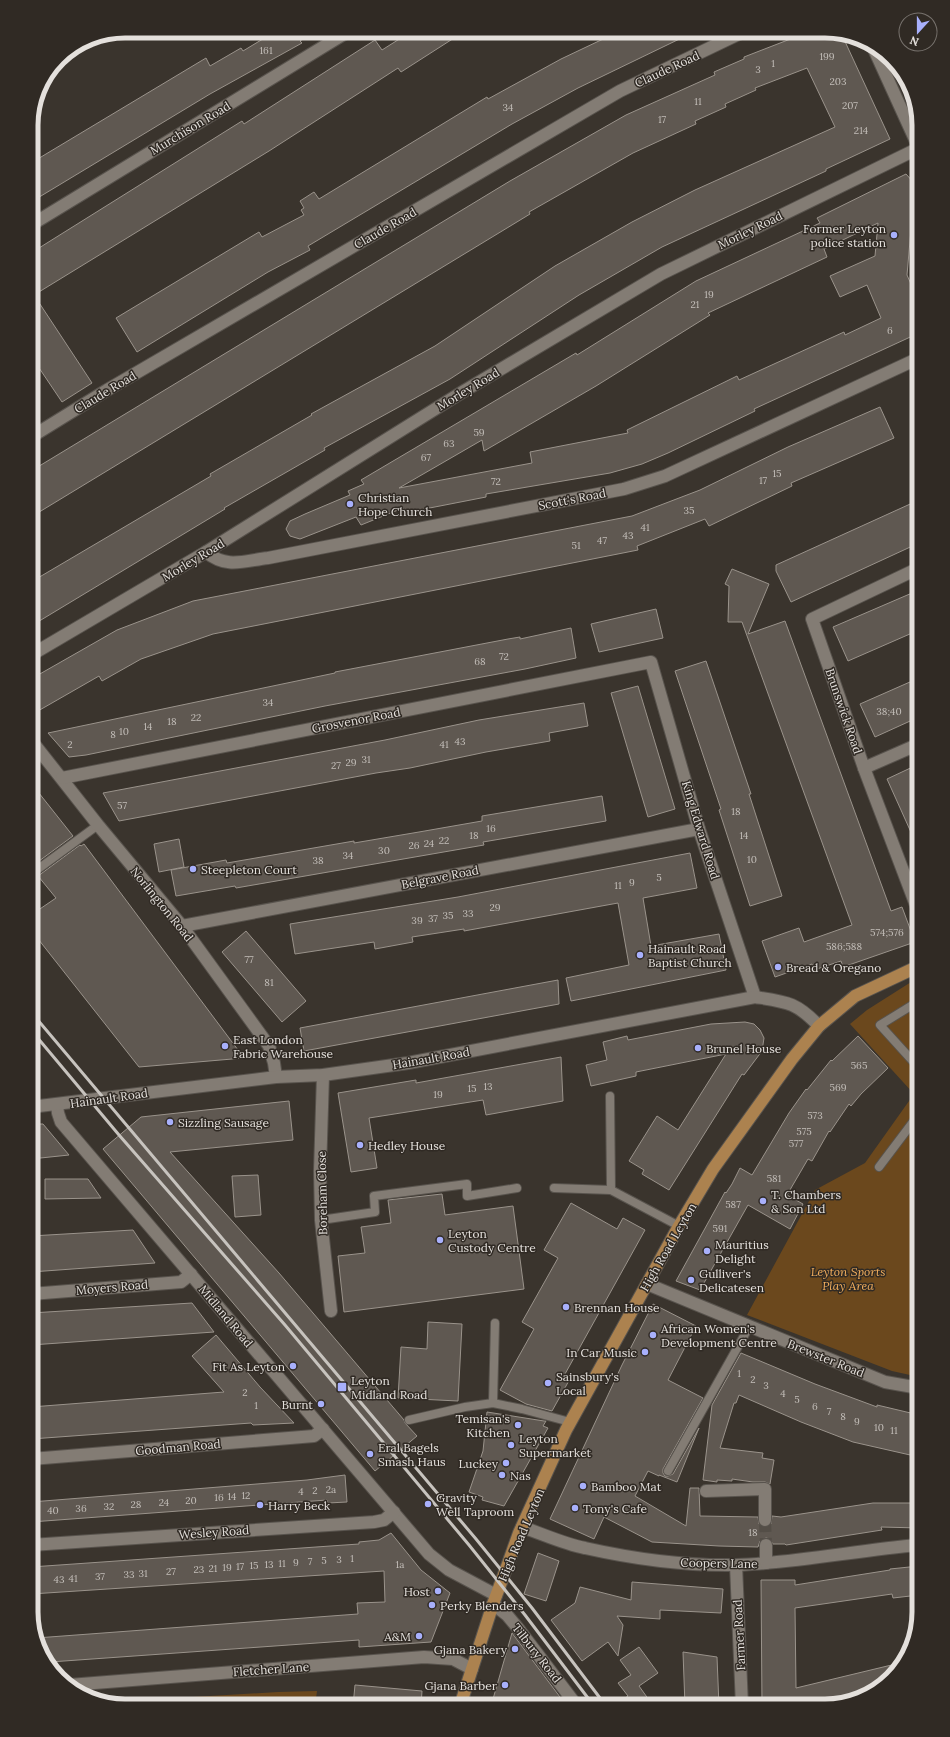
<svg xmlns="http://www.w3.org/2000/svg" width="950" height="1737" viewBox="0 0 950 1737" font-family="Lora,serif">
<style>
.green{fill:#6b481d}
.building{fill:#5f5851;stroke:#9a938b;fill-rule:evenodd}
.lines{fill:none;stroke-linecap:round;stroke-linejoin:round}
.street-tunnel{stroke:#544e47;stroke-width:12;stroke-dasharray:12 6;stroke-linecap:butt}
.lane-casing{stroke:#58534d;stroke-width:10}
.street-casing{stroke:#58534d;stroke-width:14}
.secondary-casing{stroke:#58534d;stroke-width:14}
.primary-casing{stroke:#58534d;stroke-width:14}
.lane{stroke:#837c74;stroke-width:8}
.street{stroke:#837c74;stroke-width:12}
.secondary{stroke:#837c74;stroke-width:12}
.primary{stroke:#ac824f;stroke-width:12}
.rail{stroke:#c7c3be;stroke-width:3}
.poi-dot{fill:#a8b0fc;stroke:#302a24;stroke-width:1.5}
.labels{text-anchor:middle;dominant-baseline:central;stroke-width:3;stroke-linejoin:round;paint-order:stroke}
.number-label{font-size:10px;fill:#c3beb9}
.street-label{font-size:12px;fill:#e4e0dc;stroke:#302a24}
.poi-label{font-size:12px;fill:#e4e0dc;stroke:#302a24;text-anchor:start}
.park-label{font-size:12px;font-style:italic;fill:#f4af5d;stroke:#302a24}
.rim{fill:none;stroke:#e4e0dc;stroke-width:5}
</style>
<rect width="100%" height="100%" fill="#3a342d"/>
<g class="green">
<polygon points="919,977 919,1377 892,1371 747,1315 815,1190 865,1163 914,1094 850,1024 867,1010"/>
<polygon points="317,1691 315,1706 119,1706 108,1702 278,1692"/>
</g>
<g class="building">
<polygon points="276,31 315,31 300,41 302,43 210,94 31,202 31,163 206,58 210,66 241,48 243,51"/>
<polygon points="412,31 465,31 401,72 398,68 269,151 34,295 92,383 62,402 31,356 31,253 242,121 244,124 375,40 382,50"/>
<polygon points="620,31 696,31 578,88 512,124 308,246 310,250 268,272 137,352 116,318 259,232 262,237 304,215 301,210 304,208 300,201 314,192 319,199 487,97 488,99 561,59"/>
<polygon points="790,31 831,31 842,35 890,139 826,169 826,171 662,247 579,295 450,379 324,448 325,450 224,508 225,509 31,626 31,582 211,476 210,474 312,415 311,414 435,346 555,266 632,222 695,190 835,127 807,68 755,88 756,90 725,104 726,107 695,121 696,124 633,153 529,212 530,214 507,228 31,517 31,471 510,181 626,115 715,75 714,72 744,59 744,57 793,38"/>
<path d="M906 174 915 184 907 275 919 302V333L754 409 755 411 668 453 642 464 610 473 486 494V497L404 513 403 508 361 525 356 517 300 539 290 536 286 529 290 521 305 514 350 495 348 491 364 484 361 480 576 353 577 355 696 281 820 223 817 218ZM878 223 875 256 830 276 840 297 867 285 881 318 845 335 844 332 739 380 737 376 627 430 628 433 530 452 532 463 399 488 482 440 484 451 596 386 710 315 708 313 827 257 824 249Z"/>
<polygon points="880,407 894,438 791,483 792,486 709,526 705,519 637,546 638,550 213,634 141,659 102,681 99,676 31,715 31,679 117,630 193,601 632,516 700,490 788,447"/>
<polygon points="919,500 919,543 791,602 776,571 776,565"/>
<polygon points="732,569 769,584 748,634 785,621 891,911 902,907 915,942 843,967 841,961 814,970 812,964 775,977 762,941 799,928 804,942 852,925 742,622 728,622 729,586 725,584"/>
<polygon points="919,590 919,630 848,661 833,627"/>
<polygon points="656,609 663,638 599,652 591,624"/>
<polygon points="571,628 576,658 525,669 325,706 86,755 69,757 48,733 335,673 335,672 508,639 520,637 520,639"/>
<polygon points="706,661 751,794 749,794 782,896 750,906 719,810 721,809 675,671"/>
<polygon points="919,678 919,717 875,737 860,704"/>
<polygon points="638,686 675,809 648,817 611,693"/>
<polygon points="584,703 588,726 549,733 550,741 486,752 410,768 376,773 119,821 103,793 385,740 479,720"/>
<polygon points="919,764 919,850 887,779"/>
<polygon points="31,783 73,836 31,867"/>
<polygon points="602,796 606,821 483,842 484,845 236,888 235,886 176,896 171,870 226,860 227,863 354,841 354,843 419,832 482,821 482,816"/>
<polygon points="179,839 184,867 159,872 154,844"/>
<polygon points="84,844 244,1058 139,1067 31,930 31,915 56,898 38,876 80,845 81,846"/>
<polygon points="690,853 697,888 643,898 651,946 719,934 726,970 571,1001 566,978 629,965 618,903 464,931 464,929 412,937 413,942 375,949 374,942 295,954 290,924 458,897"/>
<polygon points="246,931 306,1001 282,1022 222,952"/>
<polygon points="558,980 559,1004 304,1051 300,1028"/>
<polygon points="745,1022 754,1024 760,1030 764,1038 762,1051 744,1075 742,1074 669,1190 642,1174 644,1170 629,1161 657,1116 678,1130 726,1054 636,1072 636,1076 591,1086 586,1065 607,1060 603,1042 627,1036 628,1040 711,1024"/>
<polygon points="858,1036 888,1068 861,1094 851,1106 849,1104 830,1132 829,1131 812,1161 808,1159 787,1195 803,1204 790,1229 748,1205 700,1290 676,1281 725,1192 726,1193 732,1184 740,1168 752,1175 789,1113 806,1089 807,1090 831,1060 832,1061"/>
<polygon points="561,1057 563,1101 486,1115 483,1100 369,1118 377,1168 351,1172 338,1093 416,1080 416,1083"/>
<polygon points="289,1101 293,1140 170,1152 279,1273 404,1420 405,1423 417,1436 375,1471 103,1149 141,1117"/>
<polygon points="31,1124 43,1124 69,1155 31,1159"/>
<polygon points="258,1175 261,1215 235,1217 232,1176"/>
<polygon points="45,1179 88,1179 101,1198 45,1199"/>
<polygon points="442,1194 445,1215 513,1206 524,1289 344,1312 338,1256 365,1253 361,1227 391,1223 388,1200"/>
<polygon points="571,1203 617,1229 623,1218 645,1230 565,1374 571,1377 552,1411 526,1404 500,1390 534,1329 522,1322 558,1258 544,1250"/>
<polygon points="133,1230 155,1263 31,1272 31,1236"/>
<polygon points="192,1303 214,1332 31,1345 31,1313"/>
<polygon points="653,1304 696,1326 668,1380 703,1398 663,1469 663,1473 665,1476 668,1476 673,1474 699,1428 677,1482 659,1475 659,1476 648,1471 635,1496 686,1526 690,1488 699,1488 700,1516 758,1517 759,1524 765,1527 771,1524 772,1516 781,1517 873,1503 919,1503 919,1528 881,1527 882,1530 786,1545 785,1544 773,1544 770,1539 766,1538 760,1541 758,1547 719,1546 652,1542 604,1517 594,1539 550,1519 622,1365"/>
<polygon points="428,1322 462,1324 458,1401 398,1398 401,1347 427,1349"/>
<polygon points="216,1335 260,1387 294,1423 253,1425 251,1423 31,1439 31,1407 224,1392 192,1356"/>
<polygon points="741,1353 815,1384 877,1407 877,1405 919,1415 919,1457 853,1442 801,1422 739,1395 736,1403 734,1403 720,1448 763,1453 762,1458 774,1460 770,1484 765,1482 753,1482 732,1479 732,1481 717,1480 717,1482 703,1480 712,1405"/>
<polygon points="487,1412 544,1421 546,1421 543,1426 548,1428 504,1506 482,1500 483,1497 469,1492 483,1451"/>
<polygon points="345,1475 347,1502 328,1503 327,1500 31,1522 31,1502 307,1480"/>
<polygon points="391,1533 421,1570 450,1593 431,1642 359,1647 359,1640 50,1662 38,1648 36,1638 358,1614 357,1603 385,1602 384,1571 31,1594 31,1567 359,1544 359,1542 379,1540"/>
<polygon points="538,1553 559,1561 546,1601 524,1594"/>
<polygon points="919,1566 919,1595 893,1598 892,1594 795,1608 796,1688 904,1662 903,1664 861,1699 825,1706 762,1706 761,1580 795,1580 795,1585 890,1570 890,1569"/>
<polygon points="632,1582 723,1589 721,1613 660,1610 660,1619 617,1616 623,1625 618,1656 608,1642 582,1661 551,1620 575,1603 580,1587 631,1600"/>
<polygon points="512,1633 560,1697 558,1706 491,1706"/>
<polygon points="639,1647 658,1673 639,1686 649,1700 640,1706 614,1706 628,1696 618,1683 631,1675 620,1660"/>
<polygon points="683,1652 717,1657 719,1706 685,1706"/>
<polygon points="355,1685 422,1691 421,1706 353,1706"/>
</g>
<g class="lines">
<polyline class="street-tunnel" points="765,1520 766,1545"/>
<g class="lane-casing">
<g id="lane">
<polyline points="34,872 98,825"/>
<polyline points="919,1068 880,1025 919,1001"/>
<polyline points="610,1096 611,1190"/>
<polyline points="879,1167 919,1114"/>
<polyline points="554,1188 611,1190 679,1226"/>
<polyline points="321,1220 375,1212 374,1196 467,1184 467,1196 517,1188"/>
<polyline points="493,1403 495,1323"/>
<polyline points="409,1420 465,1407 493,1403 522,1409 570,1422"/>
<polyline points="668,1471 749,1327"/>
</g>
</g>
<g class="street-casing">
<g id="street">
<polyline points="873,47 919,148"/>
<polyline points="31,225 349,31"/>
<polyline points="31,437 107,390 620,91 745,31"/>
<path d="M206 552C227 569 243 561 268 558L624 489 665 476 919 358"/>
<polyline points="31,655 206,552 464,391 661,274 919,148"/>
<polyline points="31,740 98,825 182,926 269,1046 274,1063 276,1077"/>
<polyline points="864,768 919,744"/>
<polyline points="62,778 651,662 699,829 755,997"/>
<polyline points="919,913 864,768 812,619 919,568"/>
<polyline points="182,926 699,829"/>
<polyline points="323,1075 320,1171 321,1220 331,1311"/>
<polyline points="57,1105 58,1113 61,1122 429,1554 449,1570 496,1595"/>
<polyline points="647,1284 885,1382 919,1388"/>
<polyline points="31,1294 181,1282 191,1274"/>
<polyline points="31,1459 314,1436 323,1429"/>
<polyline points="706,1491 765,1489 765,1520"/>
<path d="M522 1527C543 1534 564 1544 585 1548 634 1559 686 1566 736 1565 797 1563 858 1550 919 1545"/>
<polyline points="31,1545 374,1522 384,1520 394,1512"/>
<polyline points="766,1545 766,1563"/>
<polyline points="736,1565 742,1706"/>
<polyline points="493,1604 507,1615 517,1627 577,1706"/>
<polyline points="69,1685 424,1657 453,1659 472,1669"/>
</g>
</g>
<g class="secondary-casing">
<path id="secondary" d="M31 1107 276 1077 323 1075 408 1063 755 997C787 1002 796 1002 819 1026"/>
</g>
<g class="primary-casing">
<polyline id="primary" points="460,1706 493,1604 509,1561 519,1533 566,1430 679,1226 713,1169 792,1059 819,1026 855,996 919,966"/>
</g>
<use href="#lane" class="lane"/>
<use href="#street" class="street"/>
<use href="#secondary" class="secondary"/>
<use href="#primary" class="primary"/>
<g class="rail">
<polyline points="31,1012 476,1539 532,1608 606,1706"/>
<polyline points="31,1030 119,1135 285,1325 469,1545 525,1615 594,1706"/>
</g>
</g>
<g class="poi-dot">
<circle cx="894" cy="235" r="4"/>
<circle cx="350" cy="504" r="4"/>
<circle cx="193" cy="869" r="4"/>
<circle cx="640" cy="955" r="4"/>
<circle cx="778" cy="967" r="4"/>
<circle cx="225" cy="1046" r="4"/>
<circle cx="698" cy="1048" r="4"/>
<circle cx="170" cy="1122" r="4"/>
<circle cx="360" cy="1145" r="4"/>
<circle cx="763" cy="1201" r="4"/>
<circle cx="440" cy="1240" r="4"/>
<circle cx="707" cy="1251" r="4"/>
<circle cx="691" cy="1280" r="4"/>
<circle cx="566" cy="1307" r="4"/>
<circle cx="653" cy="1335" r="4"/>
<circle cx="645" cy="1352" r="4"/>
<circle cx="293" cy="1366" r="4"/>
<circle cx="548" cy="1383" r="4"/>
<rect x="337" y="1382" width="10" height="10" rx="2"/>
<circle cx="321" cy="1404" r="4"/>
<circle cx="518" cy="1425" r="4"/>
<circle cx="511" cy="1445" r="4"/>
<circle cx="370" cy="1454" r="4"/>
<circle cx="506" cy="1463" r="4"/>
<circle cx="502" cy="1475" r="4"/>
<circle cx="583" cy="1486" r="4"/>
<circle cx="428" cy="1504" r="4"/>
<circle cx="260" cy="1505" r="4"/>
<circle cx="575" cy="1508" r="4"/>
<circle cx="438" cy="1591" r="4"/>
<circle cx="432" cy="1605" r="4"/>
<circle cx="419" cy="1636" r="4"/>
<circle cx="515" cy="1649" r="4"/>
<circle cx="505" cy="1685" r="4"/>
</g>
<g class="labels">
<g class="number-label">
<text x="266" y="50">161</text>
<text x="827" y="56">199</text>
<text x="773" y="63">1</text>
<text x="758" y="69">3</text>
<text x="838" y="81">203</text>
<text x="698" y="101">11</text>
<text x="850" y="105">207</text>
<text x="508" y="107">34</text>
<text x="662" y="119">17</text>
<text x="861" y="130">214</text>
<text x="709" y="294">19</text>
<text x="695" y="304">21</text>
<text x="890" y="330">6</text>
<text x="479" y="432">59</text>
<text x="449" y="443">63</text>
<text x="426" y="457">67</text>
<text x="777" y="473">15</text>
<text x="763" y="480">17</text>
<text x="496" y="481">72</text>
<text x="689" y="510">35</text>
<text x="645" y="527">41</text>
<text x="628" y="535">43</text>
<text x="602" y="540">47</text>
<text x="576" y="545">51</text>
<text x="504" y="656">72</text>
<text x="480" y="661">68</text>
<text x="268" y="702">34</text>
<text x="889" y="711">38;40</text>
<text x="196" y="717">22</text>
<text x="172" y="721">18</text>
<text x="148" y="726">14</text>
<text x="124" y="731">10</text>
<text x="113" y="734">8</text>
<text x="460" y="741">43</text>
<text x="70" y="744">2</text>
<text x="444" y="744">41</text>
<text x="366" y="759">31</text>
<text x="351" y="762">29</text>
<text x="336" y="765">27</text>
<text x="122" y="805">57</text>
<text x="736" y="811">18</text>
<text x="491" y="828">16</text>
<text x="474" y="835">18</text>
<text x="744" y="835">14</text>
<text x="444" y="840">22</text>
<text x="429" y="843">24</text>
<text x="414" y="845">26</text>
<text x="384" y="850">30</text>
<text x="348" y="855">34</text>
<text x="752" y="859">10</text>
<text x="318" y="860">38</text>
<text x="659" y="877">5</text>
<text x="632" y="882">9</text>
<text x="618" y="885">11</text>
<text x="495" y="907">29</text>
<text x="468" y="913">33</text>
<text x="448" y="915">35</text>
<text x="433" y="918">37</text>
<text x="417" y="920">39</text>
<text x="887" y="932">574;576</text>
<text x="844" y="946">586;588</text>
<text x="249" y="959">77</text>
<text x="269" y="982">81</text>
<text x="859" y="1065">565</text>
<text x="488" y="1086">13</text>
<text x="838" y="1087">569</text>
<text x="472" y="1088">15</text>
<text x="438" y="1094">19</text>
<text x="815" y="1115">573</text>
<text x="804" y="1131">575</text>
<text x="796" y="1143">577</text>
<text x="774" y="1178">581</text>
<text x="733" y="1204">587</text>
<text x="720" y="1228">591</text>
<text x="739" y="1373">1</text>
<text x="753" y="1379">2</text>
<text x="766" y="1385">3</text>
<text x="245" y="1392">2</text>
<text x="783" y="1393">4</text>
<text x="797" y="1399">5</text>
<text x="256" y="1405">1</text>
<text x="815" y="1406">6</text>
<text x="829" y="1411">7</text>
<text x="843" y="1416">8</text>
<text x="857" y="1421">9</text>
<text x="879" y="1427">10</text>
<text x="894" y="1430">11</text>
<text x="331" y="1489">2a</text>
<text x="315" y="1490">2</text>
<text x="301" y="1491">4</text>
<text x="246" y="1495">12</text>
<text x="232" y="1496">14</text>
<text x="219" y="1497">16</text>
<text x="191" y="1500">20</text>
<text x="164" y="1502">24</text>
<text x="136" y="1504">28</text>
<text x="109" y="1506">32</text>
<text x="81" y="1508">36</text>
<text x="53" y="1510">40</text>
<text x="753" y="1532">18</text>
<text x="352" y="1558">1</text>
<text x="339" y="1559">3</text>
<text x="324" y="1560">5</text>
<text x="310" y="1561">7</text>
<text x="296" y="1562">9</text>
<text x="282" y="1563">11</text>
<text x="269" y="1564">13</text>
<text x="400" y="1564">1a</text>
<text x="254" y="1565">15</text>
<text x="240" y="1566">17</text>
<text x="227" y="1567">19</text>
<text x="213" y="1568">21</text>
<text x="199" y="1569">23</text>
<text x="171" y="1571">27</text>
<text x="143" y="1573">31</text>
<text x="129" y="1574">33</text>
<text x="100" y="1576">37</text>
<text x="73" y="1578">41</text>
<text x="59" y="1579">43</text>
</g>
<g class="street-label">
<text transform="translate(667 69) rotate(-25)">Claude Road</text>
<text transform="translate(190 128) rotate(-31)">Murchison Road</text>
<text transform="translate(385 228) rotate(-30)">Claude Road</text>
<text transform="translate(750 230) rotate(-26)">Morley Road</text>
<text transform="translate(468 389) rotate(-31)">Morley Road</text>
<text transform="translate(105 392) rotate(-31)">Claude Road</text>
<text transform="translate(572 499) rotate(-11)">Scott's Road</text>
<text transform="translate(193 560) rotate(-31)">Morley Road</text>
<text transform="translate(844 711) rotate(71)">Brunswick Road</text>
<text transform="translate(356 720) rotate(-11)">Grosvenor Road</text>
<text transform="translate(701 830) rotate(73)">King Edward Road</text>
<text transform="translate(440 877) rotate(-11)">Belgrave Road</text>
<text transform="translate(162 904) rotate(51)">Norlington Road</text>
<text transform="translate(431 1058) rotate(-10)">Hainault Road</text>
<text transform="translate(109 1098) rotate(-8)">Hainault Road</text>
<text transform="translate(322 1193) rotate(-91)">Boreham Close</text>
<text transform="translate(668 1247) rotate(-60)">High Road Leyton</text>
<text transform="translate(112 1287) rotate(-5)">Moyers Road</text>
<text transform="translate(226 1316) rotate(50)">Midland Road</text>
<text transform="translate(826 1358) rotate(22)">Brewster Road</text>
<text transform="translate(178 1447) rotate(-5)">Goodman Road</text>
<text transform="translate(214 1532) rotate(-4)">Wesley Road</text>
<text transform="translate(521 1535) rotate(-67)">High Road Leyton</text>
<text transform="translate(719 1563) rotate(1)">Coopers Lane</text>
<text transform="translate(739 1635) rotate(-93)">Farmer Road</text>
<text transform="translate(537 1653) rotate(52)">Tilbury Road</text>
<text transform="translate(271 1669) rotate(-4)">Fletcher Lane</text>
</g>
<g class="poi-label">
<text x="886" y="228" text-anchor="end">Former Leyton<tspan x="886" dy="14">police station</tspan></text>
<text x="358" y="497">Christian<tspan x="358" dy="14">Hope Church</tspan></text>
<text x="201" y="869">Steepleton Court</text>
<text x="648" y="948">Hainault Road<tspan x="648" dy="14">Baptist Church</tspan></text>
<text x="786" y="967">Bread &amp; Oregano</text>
<text x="233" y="1039">East London<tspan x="233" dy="14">Fabric Warehouse</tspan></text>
<text x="706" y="1048">Brunel House</text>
<text x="178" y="1122">Sizzling Sausage</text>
<text x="368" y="1145">Hedley House</text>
<text x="771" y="1194">T. Chambers<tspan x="771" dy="14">&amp; Son Ltd</tspan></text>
<text x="448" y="1233">Leyton<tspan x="448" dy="14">Custody Centre</tspan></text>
<text x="715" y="1244">Mauritius<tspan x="715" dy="14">Delight</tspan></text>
<text x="699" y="1273">Gulliver's<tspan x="699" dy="14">Delicatesen</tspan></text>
<text x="574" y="1307">Brennan House</text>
<text x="661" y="1328">African Women's<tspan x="661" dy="14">Development Centre</tspan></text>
<text x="637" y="1352" text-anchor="end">In Car Music</text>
<text x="285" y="1366" text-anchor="end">Fit As Leyton</text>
<text x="556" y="1376">Sainsbury's<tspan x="556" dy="14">Local</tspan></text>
<text x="351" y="1380">Leyton<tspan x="351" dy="14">Midland Road</tspan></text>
<text x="313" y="1404" text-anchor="end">Burnt</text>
<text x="510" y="1418" text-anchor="end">Temisan's<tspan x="510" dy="14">Kitchen</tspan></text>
<text x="519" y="1438">Leyton<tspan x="519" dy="14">Supermarket</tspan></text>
<text x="378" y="1447">Eral Bagels<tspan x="378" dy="14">Smash Haus</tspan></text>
<text x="498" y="1463" text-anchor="end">Luckey</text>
<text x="510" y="1475">Nas</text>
<text x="591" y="1486">Bamboo Mat</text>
<text x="436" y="1497">Gravity<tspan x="436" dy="14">Well Taproom</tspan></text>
<text x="268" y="1505">Harry Beck</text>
<text x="583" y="1508">Tony's Cafe</text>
<text x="430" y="1591" text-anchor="end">Host</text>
<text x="440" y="1605">Perky Blenders</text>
<text x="411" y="1636" text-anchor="end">A&amp;M</text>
<text x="507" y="1649" text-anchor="end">Gjana Bakery</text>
<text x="497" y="1685" text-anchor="end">Gjana Barber</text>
</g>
<g class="park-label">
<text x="848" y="1271">Leyton Sports<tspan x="848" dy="14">Play Area</tspan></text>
</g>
</g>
<path d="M0 0H950V1737H0ZM125 38H825A87 87 0 0 1 912 125V1612A87 87 0 0 1 825 1699H125A87 87 0 0 1 38 1612V125A87 87 0 0 1 125 38Z" fill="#302a24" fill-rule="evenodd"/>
<path class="rim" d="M125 38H825A87 87 0 0 1 912 125V1612A87 87 0 0 1 825 1699H125A87 87 0 0 1 38 1612V125A87 87 0 0 1 125 38Z"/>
<g transform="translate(918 32) rotate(201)"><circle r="19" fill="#302a24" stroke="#78736e"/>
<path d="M0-3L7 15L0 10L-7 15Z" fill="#a8b0fc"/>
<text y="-6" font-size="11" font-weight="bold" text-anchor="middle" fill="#e4e0dc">N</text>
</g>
</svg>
